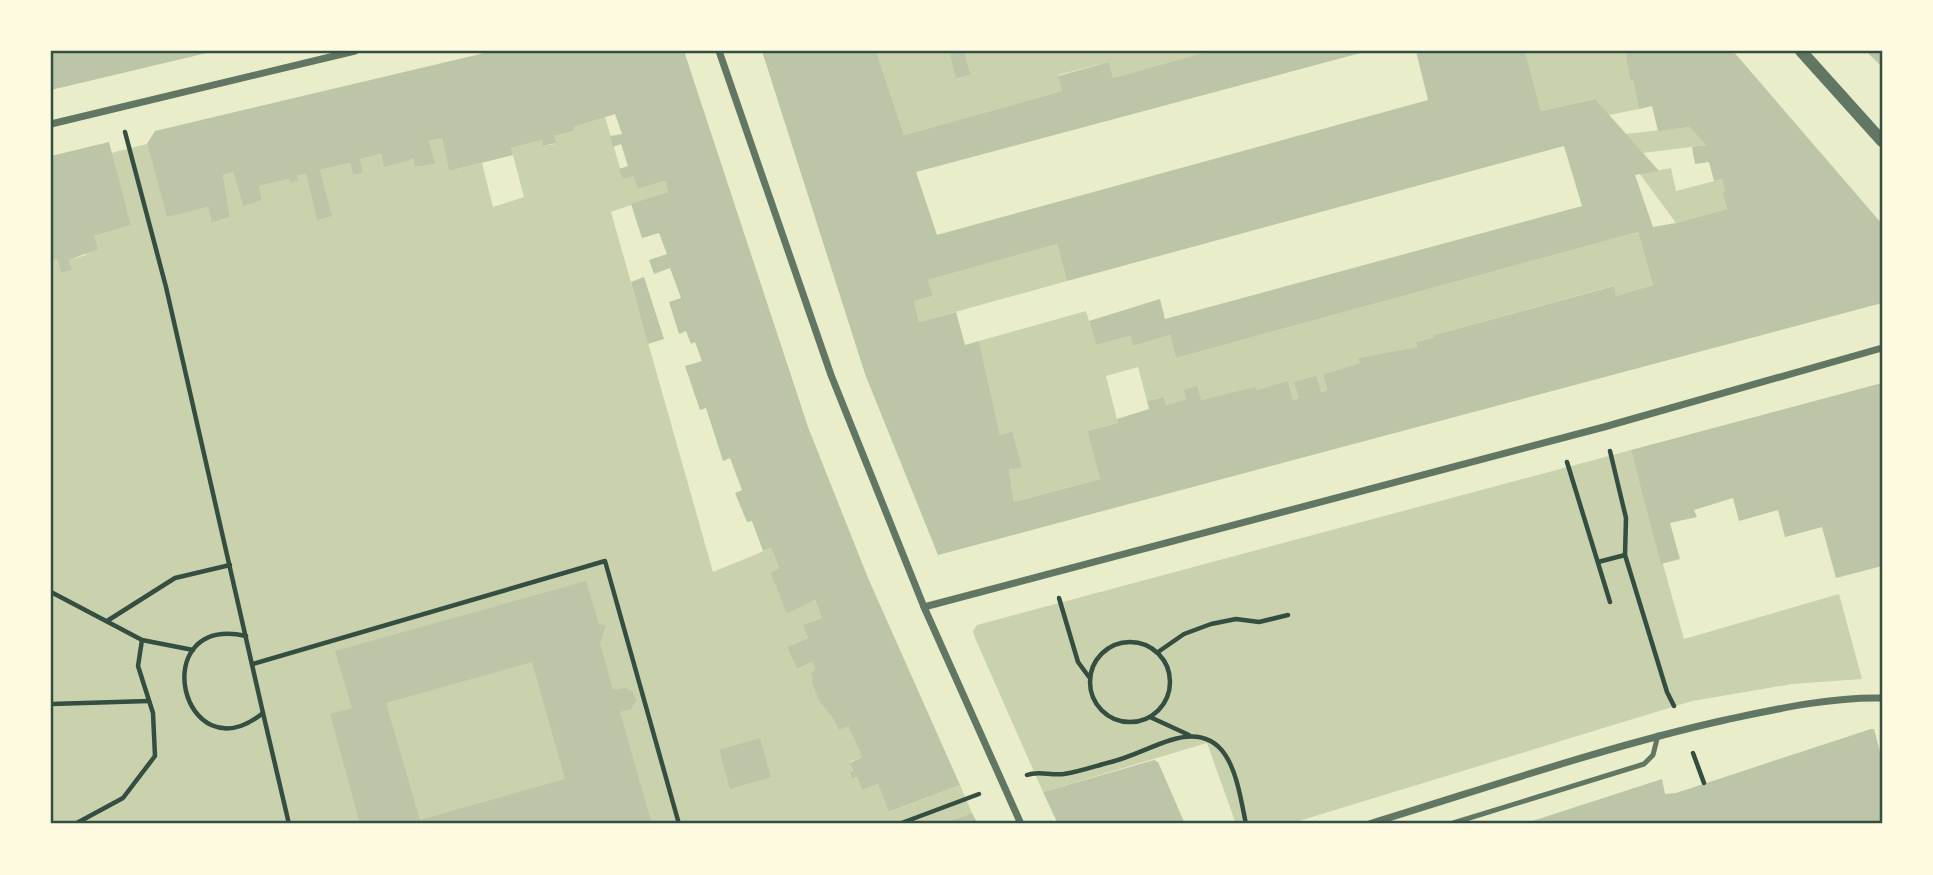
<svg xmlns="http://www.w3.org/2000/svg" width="1933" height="875" viewBox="0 0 1933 875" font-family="'Titillium Web',sans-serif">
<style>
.green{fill:#cad2ad}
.building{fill:#bcc5a7;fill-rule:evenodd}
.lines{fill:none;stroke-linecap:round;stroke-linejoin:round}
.path{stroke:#344e41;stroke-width:4.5}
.service{stroke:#617663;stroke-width:5}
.minor{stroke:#617663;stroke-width:7}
.tertiary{stroke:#617663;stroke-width:12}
.neatline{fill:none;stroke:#344e41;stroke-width:2.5}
</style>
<rect width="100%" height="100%" fill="#e9edc9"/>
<g class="green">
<polygon points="876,51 949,51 957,79 971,75 964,51 1209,51 1113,78 1109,62 1058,75 1062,91 904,135"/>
<polygon points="1525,51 1625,51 1630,80 1633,80 1639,109 1609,115 1594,99 1541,111"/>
<path d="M605 117 623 178 633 176 638 189 665 181 668 192 611 212 713 572 771 548 779 568 770 573 787 612 815 600 822 618 804 625 808 638 787 647 797 669 812 662 815 670 810 673 813 680 811 681C820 702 828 716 848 726L862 757 850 762 853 771 849 773 852 779 857 777 862 790 878 784 890 812 960 785 972 813 942 824H51V261L57 259 61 273 71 270 69 260 86 255 94 236 131 225 111 153 147 144 167 216 208 207 213 223 230 217 223 175 233 172 243 205 262 200 259 186 289 179 290 183 297 181V176L306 174 317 219 331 215 320 170 350 163 353 175 363 173 360 159 381 154 384 166 414 159 416 167 434 164 429 141 442 138 449 171 482 163 493 207 524 197 511 148 542 140 544 146 555 144 554 136 574 131V127Z"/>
<polygon points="1689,127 1706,145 1643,153 1625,134"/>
<polygon points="1671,168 1676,191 1722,179 1725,191 1722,192 1727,209 1676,223 1640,174"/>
<polygon points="1638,232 1653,285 1616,296 1613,286 1434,335 1434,337 1416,342 1417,347 1359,358 1360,363 1323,374 1327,390 1293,400 1288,382 1257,390 1256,388 1201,400 1186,399 1166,405 1164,397 1147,401 1138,367 1106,376 1118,423 1087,431 1100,479 1014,502 1009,470 1021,467 1000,435 979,341 1086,311 1096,345 1130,336 1133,346 1170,335 1176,358"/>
<polygon points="1057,244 1067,281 919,322 914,301 933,296 928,280"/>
<polygon points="1631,450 1684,639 1839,594 1862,679 1792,684 1692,701 1289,824 1236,824 1207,743 1043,792 975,638 973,631 977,625"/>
</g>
<g class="building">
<polygon points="51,51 211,51 211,52 51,90"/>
<polygon points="493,51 684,51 808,427 868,578 960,785 889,812 878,784 862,790 857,777 852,779 849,772 853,771 850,763 862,757 848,726 839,730 834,719 820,702 811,681 813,680 810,673 815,670 812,662 797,669 787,647 808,638 803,625 822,618 815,600 787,613 770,573 779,568 771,548 763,551 752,521 747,522 735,493 742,490 730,458 723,461 706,408 700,410 685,366 702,361 695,342 691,344 686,331 679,334 669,302 681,298 670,268 654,274 649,260 667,254 659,233 642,238 631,204 668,192 665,181 638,189 633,176 623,179 619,169 628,166 621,144 613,147 610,136 622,134 615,114 574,127 574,131 554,136 556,143 543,146 542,140 511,148 513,155 449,171 442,138 429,141 435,164 415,167 414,159 384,167 381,154 360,159 363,173 353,175 350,163 320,170 332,216 317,220 306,174 297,176 298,181 290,183 289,179 259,186 262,200 243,206 233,172 223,175 230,217 212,223 208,207 167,217 147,144 155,131"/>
<path d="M762 51H876L904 135 1062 91 1058 76 1109 62 1113 78 1209 51H1368L916 172 937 235 1428 100 1416 51H1525L1541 111 1595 99 1659 171 1635 175 1653 227 1676 223 1727 209 1722 192 1725 191 1722 179 1714 181 1709 162 1695 164 1692 147 1706 145 1689 127 1658 131 1652 106 1639 109 1633 80H1630L1625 51H1733L1882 224V303L938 555 865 374ZM1564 146 1582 206 1165 319 1160 299 1089 321 1096 345 1130 336 1133 346 1170 335 1176 358 1638 232 1653 285 1616 296 1614 286 1434 335V337L1416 342 1417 347 1358 358 1360 363 1323 374 1327 390 1321 392 1316 376 1294 382 1299 398 1293 400 1288 381 1257 390 1256 387 1201 400 1197 386 1184 390 1186 399 1166 405 1164 397 1147 401 1149 409 1117 419 1118 423 1087 431 1100 479 1014 502 1009 470 1022 467 1012 432 1000 435 979 341 965 345 956 312 919 322 914 301 933 296 928 280 1057 244 1067 281Z"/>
<polygon points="949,51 964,51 971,75 956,79"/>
<polygon points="1866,51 1882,51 1882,67"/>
<polygon points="109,142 131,225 94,236 98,249 69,260 72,270 61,273 57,259 51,261 51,156"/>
<polygon points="644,277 664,339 648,344 631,282"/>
<polygon points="1882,383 1882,566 1836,578 1822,527 1785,537 1778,510 1739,521 1733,498 1694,510 1697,517 1670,523 1680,559 1661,564 1631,450"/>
<path d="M586 581 599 624 606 625 600 643 613 690 625 688 633 692 636 701 631 709 620 712 652 824H360L330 714 352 708 335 651ZM532 662 565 779 420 820 386 703Z"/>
<polygon points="1871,729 1874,729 1882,760 1882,824 1523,824 1662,779 1665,794 1676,793"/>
<polygon points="760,738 771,777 730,789 719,750"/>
<polygon points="1154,760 1158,762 1185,824 1058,824 1043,792"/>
<polygon points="972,813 978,824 942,824"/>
</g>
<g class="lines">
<g class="path">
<polyline points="125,132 166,287 263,713"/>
<polyline points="1610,451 1626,518 1625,555 1667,692 1674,706"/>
<polyline points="1567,462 1610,602"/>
<polyline points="1598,562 1625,555"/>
<polyline points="51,592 142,640 193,650"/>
<polyline points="1059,598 1078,662 1089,677"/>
<polyline points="107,621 175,578 230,565"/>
<path d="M246 636C144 614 182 778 263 713L289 824"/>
<circle cx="1130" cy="682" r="40"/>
<polyline points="1158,652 1184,634 1211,624 1236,619 1259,622 1288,615"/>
<polyline points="253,664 605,561 679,824"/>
<polyline points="51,704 149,701"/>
<polyline points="1150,717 1189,735"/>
<polyline points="1693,753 1704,783"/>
<path d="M1027 775C1039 770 1051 776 1064 774 1079 772 1095 766 1111 762 1132 757 1151 746 1171 740 1231 721 1237 781 1246 824"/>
<polyline points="75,824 123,798 155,756 153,713 138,666 142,640"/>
<polyline points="899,824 979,794"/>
</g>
<polyline class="service" points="1450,824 1644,764 1653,755 1658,735"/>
<g class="minor">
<polyline points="719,51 831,375 924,607 1021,824"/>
<polyline points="51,124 355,51"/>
<polyline points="924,607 1604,427 1882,348"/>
<path d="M1369 824C1487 788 1604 747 1725 720 1777 709 1829 697 1882 698"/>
</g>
<polyline class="tertiary" points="1801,51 1882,141"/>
</g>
<rect width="1933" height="875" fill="none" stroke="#fefae0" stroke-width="105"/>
<rect x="52" y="52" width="1829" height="770" class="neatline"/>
</svg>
